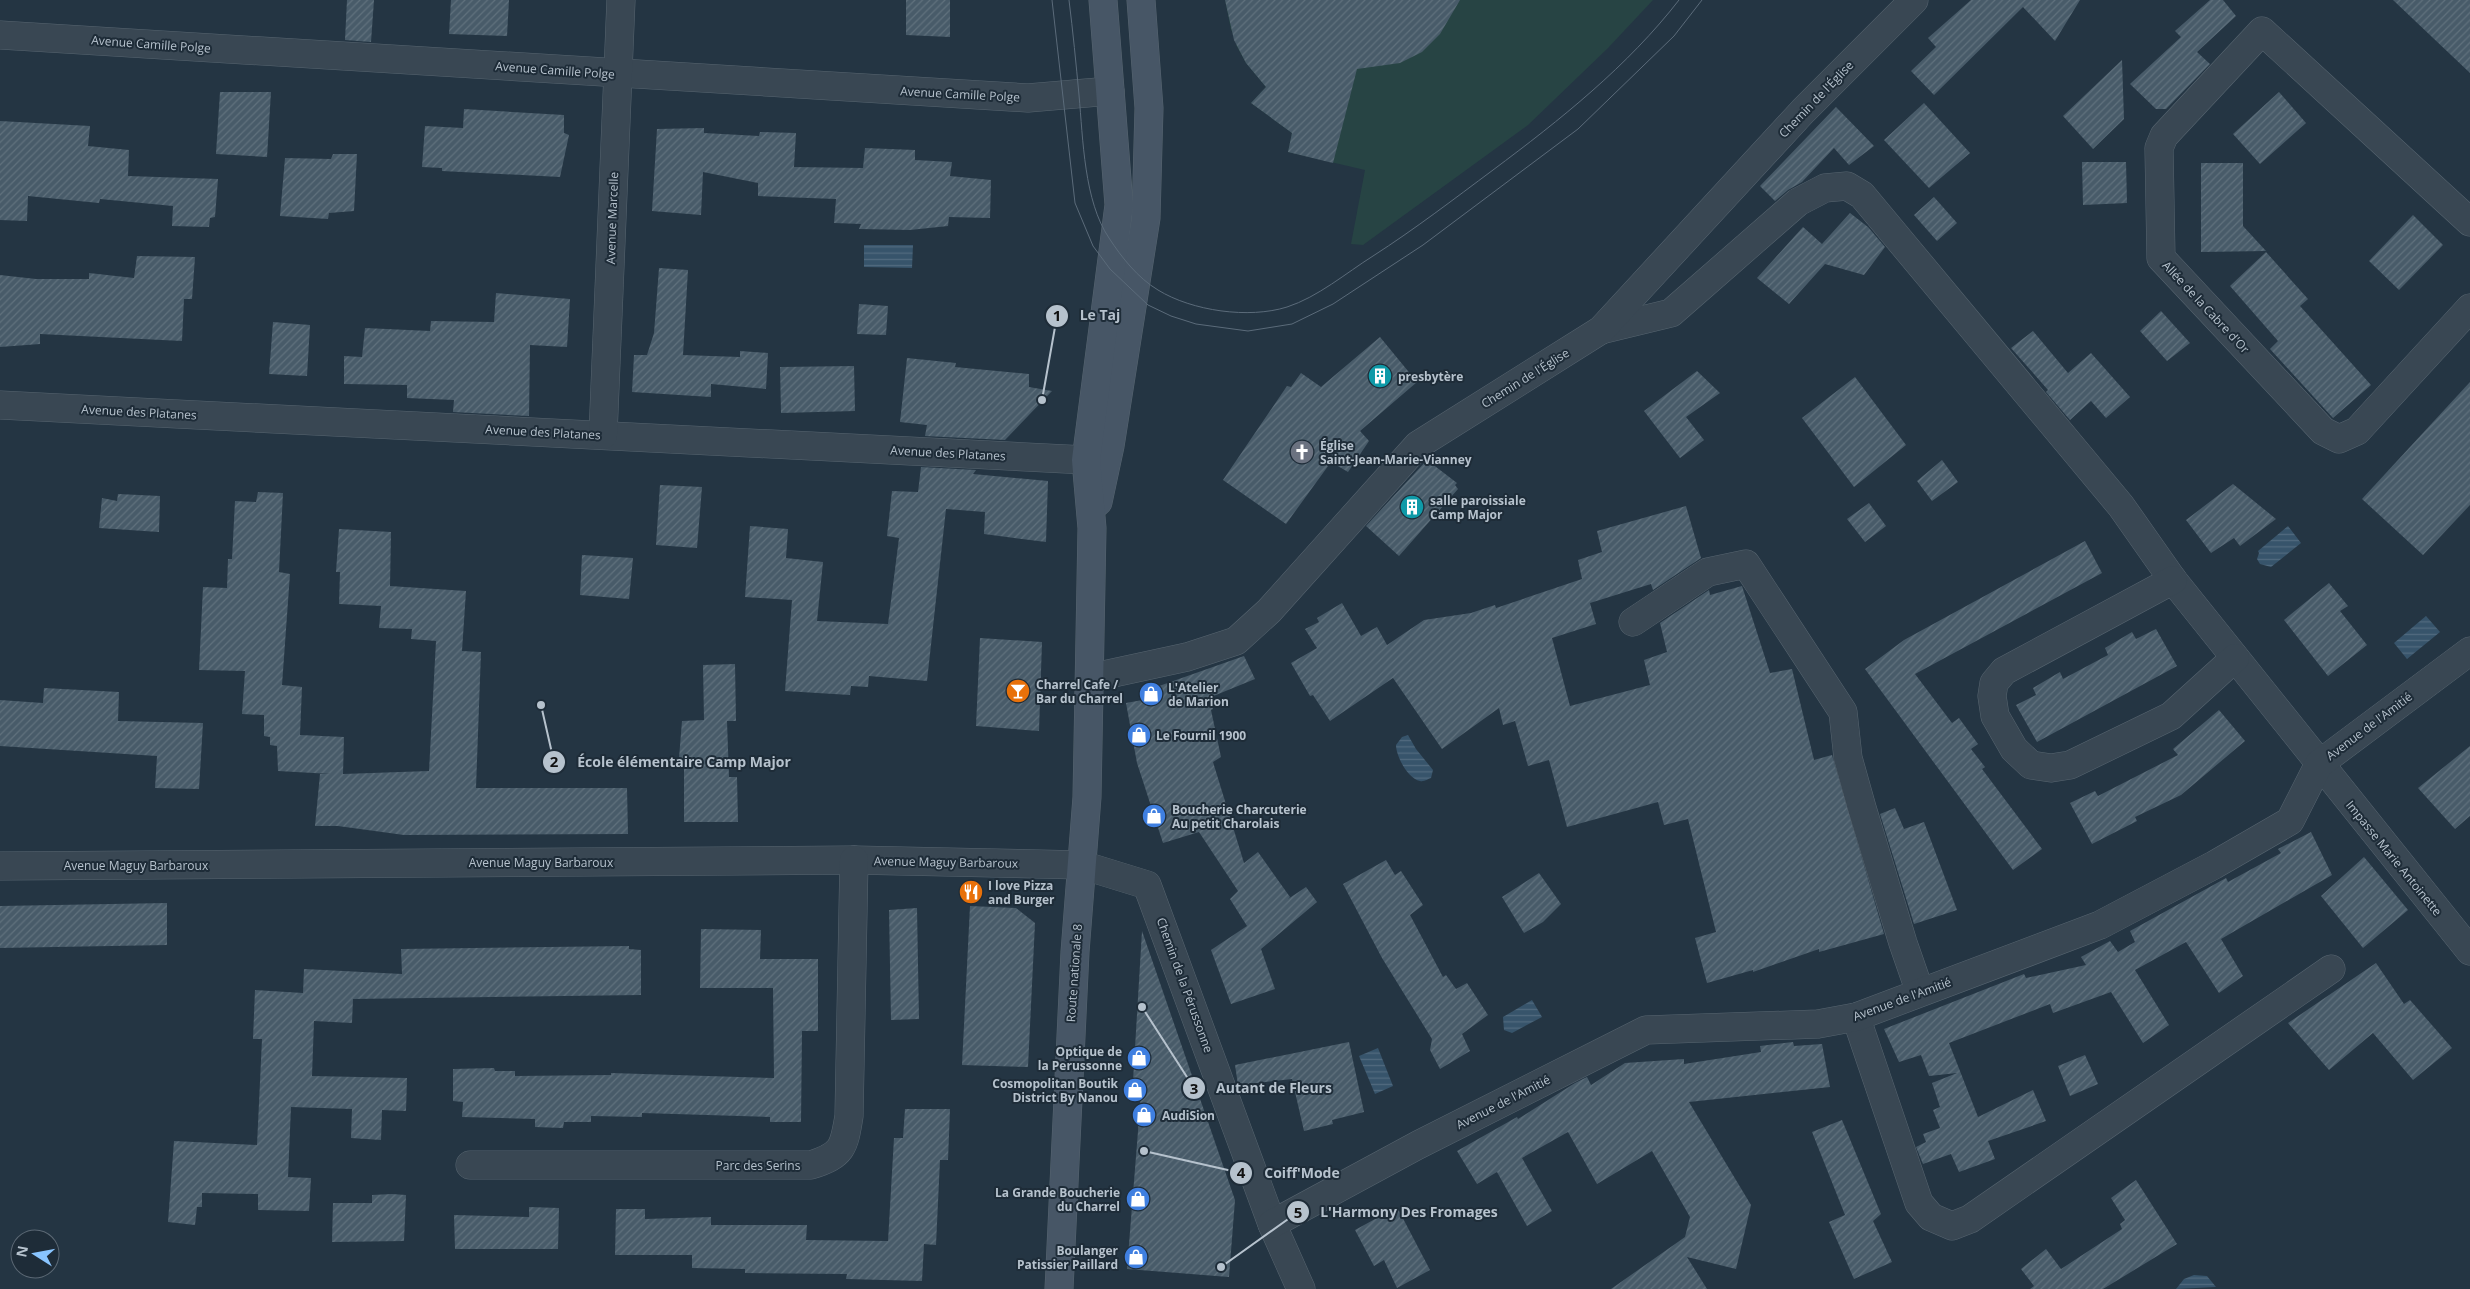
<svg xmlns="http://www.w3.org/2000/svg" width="2470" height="1289" viewBox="0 0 2470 1289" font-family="'Open Sans',sans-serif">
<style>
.pitch{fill:#274444}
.water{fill:url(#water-rules)}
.building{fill:url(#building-hatch)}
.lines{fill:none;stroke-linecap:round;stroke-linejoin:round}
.minor-casing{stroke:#576570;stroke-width:29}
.secondary-casing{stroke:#576570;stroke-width:29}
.minor{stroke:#394753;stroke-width:28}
.secondary{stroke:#475666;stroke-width:28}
.tram{stroke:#5b6b7a;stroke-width:1}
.labels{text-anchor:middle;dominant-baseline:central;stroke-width:4;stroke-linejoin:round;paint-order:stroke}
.street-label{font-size:12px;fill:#b6c2cd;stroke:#1e2c38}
.poi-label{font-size:12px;font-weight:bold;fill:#b6c2cd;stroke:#1e2c38;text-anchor:start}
.leader{fill:none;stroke:#b6c2cd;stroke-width:2}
.callout-dot{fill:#b6c2cd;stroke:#1e2c38;stroke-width:2}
.mark-label{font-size:15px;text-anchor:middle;font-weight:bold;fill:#111}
.callout-label{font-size:14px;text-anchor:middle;font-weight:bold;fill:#b6c2cd;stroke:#1e2c38;stroke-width:4;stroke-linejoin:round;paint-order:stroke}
</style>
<defs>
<pattern id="water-rules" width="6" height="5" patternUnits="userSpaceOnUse" patternTransform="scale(1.25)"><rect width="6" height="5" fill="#37546b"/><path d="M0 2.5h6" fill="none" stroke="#526b7f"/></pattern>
<pattern id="building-hatch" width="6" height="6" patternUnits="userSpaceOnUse" patternTransform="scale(1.25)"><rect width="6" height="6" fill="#485b69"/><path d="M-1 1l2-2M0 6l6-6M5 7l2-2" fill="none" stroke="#60717d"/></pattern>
</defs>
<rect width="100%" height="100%" fill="#243543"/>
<polygon class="pitch" points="1225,0 1653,0 1608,48 1528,125 1363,245 1351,244 1365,170 1288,152 1292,133 1251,103 1266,87 1246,63 1236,45 1239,43 1231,30"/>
<g class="water">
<polygon points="864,245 913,245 912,268 864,267"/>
<polygon points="2288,526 2301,543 2271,567 2260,564 2257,559 2259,553 2258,551"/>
<polygon points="2426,616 2440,632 2407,659 2394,643"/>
<path d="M1408 735 1416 749 1433 770 1431 778C1428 779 1424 782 1420 781 1408 779 1396 756 1396 745L1402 737Z"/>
<polygon points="1532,1000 1542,1017 1512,1033 1504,1030 1503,1017"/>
<polygon points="1378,1048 1393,1086 1375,1094 1359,1056"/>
<polygon points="2194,1275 2207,1276 2216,1287 2176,1289 2184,1279"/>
</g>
<g class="building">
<polygon points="347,0 374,0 371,42 345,40"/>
<polygon points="451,0 509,0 507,36 449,34"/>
<polygon points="906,0 950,0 950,37 906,35"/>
<polygon points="1225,0 1460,0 1440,34 1422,52 1400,63 1357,69 1333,163 1288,152 1292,133 1251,103 1266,87 1246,63 1234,40"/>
<polygon points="1971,0 2080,0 2055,41 2023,7 1934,95 1911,71 1936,47 1928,38"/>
<polygon points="2210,0 2223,0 2236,16 2197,52 2210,64 2166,109 2156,109 2130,84 2181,37 2175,31"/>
<polygon points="2393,0 2470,0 2470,73"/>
<polygon points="2122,60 2124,119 2093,149 2063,116"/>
<polygon points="220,92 271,92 267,157 216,154"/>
<polygon points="2279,92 2306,123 2260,164 2233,134"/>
<polygon points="1924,103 1970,153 1929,188 1884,140"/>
<polygon points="1836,107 1874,146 1849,165 1834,148 1802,182 1788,190 1775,201 1760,186"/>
<polygon points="464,109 564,115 564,133 569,135 560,177 442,171 442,168 422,167 425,126 463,128"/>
<polygon points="0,121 90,126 88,146 129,150 128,176 218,179 215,217 210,218 209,227 172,226 173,206 100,199 99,203 28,196 27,221 0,220"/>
<polygon points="704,128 704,133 759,136 760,132 796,133 794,167 863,168 865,148 915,150 915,160 952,162 950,176 991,180 990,218 949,217 948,226 910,230 859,229 861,224 834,223 836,199 758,196 758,183 703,172 701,215 652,211 657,129"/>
<polygon points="333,154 357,154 354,211 329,213 328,219 280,216 285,158 331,159"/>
<polygon points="2082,162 2126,162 2127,203 2083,205"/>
<polygon points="2201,163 2243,163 2243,226 2266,251 2201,252"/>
<polygon points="1934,197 1957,223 1937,241 1914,215"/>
<polygon points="1850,213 1868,227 1885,247 1864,275 1825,264 1789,304 1757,278 1803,227 1822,244"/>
<polygon points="2413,215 2443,245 2399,290 2369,261"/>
<polygon points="2266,252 2308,299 2300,306 2371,385 2333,418 2270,349 2278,341 2230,286"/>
<polygon points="137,256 195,257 192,299 184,299 182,341 40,334 40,344 0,347 0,275 36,279 89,279 89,273 134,278"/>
<polygon points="659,268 688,270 683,355 740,357 740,351 768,353 766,389 711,384 711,397 632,392 634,355 647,355 654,333"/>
<polygon points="496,293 570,299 567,347 530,345 529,416 453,412 454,400 407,398 407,385 344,384 344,356 362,357 365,328 430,331 431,321 494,322"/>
<polygon points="859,304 888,306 886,335 857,334"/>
<polygon points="2161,311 2190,343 2167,361 2140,331"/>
<polygon points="273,322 310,325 307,376 269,374"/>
<polygon points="2033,331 2068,373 2091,353 2130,397 2106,418 2091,401 2070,420 2046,392 2048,390 2011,348"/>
<polygon points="1380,337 1417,382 1360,431 1369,441 1348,472 1331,462 1286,524 1223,480 1287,386 1291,387 1301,373 1321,387"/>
<polygon points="907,358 956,363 955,367 1029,374 1029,387 1052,391 1005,440 925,436 927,425 900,422"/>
<polygon points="854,366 855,411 781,413 780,367"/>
<polygon points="1697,371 1720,393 1686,417 1704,440 1680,458 1644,411"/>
<polygon points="1855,377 1906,445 1854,487 1802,418"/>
<polygon points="2470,382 2470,505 2423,555 2362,499"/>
<polygon points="1427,460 1457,483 1455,485 1458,489 1399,556 1366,526"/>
<polygon points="1942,460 1958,482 1932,501 1917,481"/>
<polygon points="921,467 976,470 973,474 1048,481 1046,542 984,534 985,512 946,509 927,681 869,676 868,687 851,686 850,695 785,691 792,600 745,597 750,526 788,529 786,558 823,562 817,621 888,624 899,538 887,536 892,491 918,492"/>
<polygon points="2233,484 2276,519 2240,546 2234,538 2211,553 2186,520"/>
<polygon points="660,485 702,487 697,548 656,545"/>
<polygon points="258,492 283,493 279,572 290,574 282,685 302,687 300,735 344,737 343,774 429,771 436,641 411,639 412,629 379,628 381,606 339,604 340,572 336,572 339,529 391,532 390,586 466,591 462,651 481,652 476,788 627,788 628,834 404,835 338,826 315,826 320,774 331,774 278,771 277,746 270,745 270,737 264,736 264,715 242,714 245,671 199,670 203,587 227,588 228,559 232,559 235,501 256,502"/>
<polygon points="118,494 160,496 159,532 99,528 102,498 117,501"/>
<polygon points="1869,503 1886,526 1865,542 1847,519"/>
<polygon points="1686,506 1701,558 1653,590 1651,584 1590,603 1596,624 1552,638 1570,706 1650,685 1644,660 1667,652 1660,623 1709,590 1710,595 1742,586 1770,673 1792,669 1814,760 1832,755 1884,934 1819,952 1819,949 1753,972 1753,970 1707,983 1695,938 1716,932 1688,819 1664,825 1658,802 1567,827 1549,760 1528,766 1515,721 1503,725 1499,708 1442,749 1393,678 1330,721 1313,695 1310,696 1291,663 1317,648 1305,629 1319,622 1317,618 1342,603 1361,636 1377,627 1387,645 1424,620 1471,613 1495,605 1496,608 1582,579 1578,560 1602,552 1597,531"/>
<polygon points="2085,541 2102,573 1915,674 1952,723 1959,718 1978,744 1971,749 1985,767 1982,769 2042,849 2013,870 1865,669 1904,640"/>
<polygon points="582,555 633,558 629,599 580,595"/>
<polygon points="2329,583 2348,606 2340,611 2367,645 2328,676 2284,620"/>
<polygon points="2156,629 2177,666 2037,742 2016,705 2036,695 2033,688 2060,672 2063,679 2108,655 2105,648 2132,632 2136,639"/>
<polygon points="980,638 1042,642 1039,731 976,726"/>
<polygon points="1244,656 1255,679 1211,697 1213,709 1211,710 1221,757 1213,762 1244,863 1258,852 1290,897 1288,899 1306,887 1317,902 1261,949 1275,989 1231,1004 1211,950 1247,926 1230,899 1238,891 1199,832 1163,843 1137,763 1126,703 1148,699 1145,691"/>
<polygon points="735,664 736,721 727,721 729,777 737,777 738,822 684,822 684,759 679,758 682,721 704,720 703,665"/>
<polygon points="44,688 119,692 118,721 203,723 199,789 155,788 157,756 0,746 0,700 43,703"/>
<polygon points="2219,710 2245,741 2181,795 2135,817 2137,821 2092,844 2070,803 2095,791 2098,796 2178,755 2173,749"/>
<polygon points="2470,746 2470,816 2455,829 2418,788"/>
<polygon points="1895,808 1904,829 1924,822 1957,910 1914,924 1880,814"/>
<polygon points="2311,832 2332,875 2221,939 2243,976 2219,993 2186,942 2135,970 2169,1025 2143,1043 2111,992 2053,1013 2050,1004 1949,1043 1978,1117 2033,1090 2046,1121 1988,1141 1995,1159 1959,1172 1951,1154 1923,1164 1916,1147 1926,1142 1923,1134 1940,1128 1933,1110 1940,1107 1932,1083 1957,1073 1929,1076 1921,1055 1899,1062 1884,1029 2024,974 2026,978 2086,965 2081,957 2110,941 2118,952 2135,942 2130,931 2226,878 2228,882 2281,853 2278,849"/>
<polygon points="2364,857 2408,910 2363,948 2321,896"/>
<polygon points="1386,860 1395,875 1401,871 1423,905 1410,915 1443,977 1446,975 1456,989 1467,983 1488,1015 1462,1034 1470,1051 1440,1069 1430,1050 1432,1039 1382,958 1343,884"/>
<polygon points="1539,873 1561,904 1543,922 1524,933 1502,897"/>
<polygon points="167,903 167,945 0,948 0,906"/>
<polygon points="970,906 1016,908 1035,923 1028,1067 962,1065"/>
<polygon points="917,908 919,1019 891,1020 889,910"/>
<polygon points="701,929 761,930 760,959 818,959 818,1031 802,1031 801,1122 770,1122 770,1117 642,1113 642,1117 591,1116 591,1122 564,1122 563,1128 535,1127 535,1119 462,1117 463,1102 453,1101 453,1069 494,1068 495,1071 515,1071 515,1076 611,1075 611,1073 774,1078 773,988 700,988"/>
<polygon points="1142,931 1235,1200 1229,1277 1127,1269 1142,1081 1133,1081"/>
<polygon points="629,946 629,949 641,950 641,995 353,999 352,1023 314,1021 312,1076 407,1078 406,1111 382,1110 381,1140 351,1138 352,1109 291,1107 288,1177 311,1178 309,1211 258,1210 258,1194 202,1193 202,1207 197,1207 195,1225 168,1222 174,1141 257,1145 262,1039 253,1039 255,990 303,993 304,969 402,974 401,949"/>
<polygon points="2376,963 2404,1004 2410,1000 2452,1048 2413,1080 2373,1033 2329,1070 2288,1023"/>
<polygon points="1349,1042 1364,1112 1332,1120 1333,1124 1304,1131 1292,1079 1238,1085 1235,1065"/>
<polygon points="1793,1042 1794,1046 1822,1044 1830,1087 1689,1102 1751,1205 1736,1269 1687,1257 1707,1289 1611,1289 1685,1237 1690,1217 1652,1151 1597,1184 1568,1132 1522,1158 1552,1211 1527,1226 1497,1172 1477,1184 1457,1151 1517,1117 1518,1119 1575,1083 1587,1077 1591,1085 1625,1063 1684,1059 1684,1064 1761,1052 1760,1046"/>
<polygon points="2085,1055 2098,1084 2070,1096 2058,1066"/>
<polygon points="905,1109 950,1109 948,1160 940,1160 936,1245 924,1244 922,1281 846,1279 847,1274 745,1273 745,1269 692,1268 692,1255 615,1255 616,1209 645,1209 645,1219 711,1217 711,1225 807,1225 806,1240 888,1241 894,1138 903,1138"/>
<polygon points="1842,1120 1881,1214 1873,1221 1892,1262 1854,1279 1829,1222 1845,1215 1812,1132"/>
<polygon points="2136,1180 2177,1244 2103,1289 2030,1289 2034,1286 2021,1269 2046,1249 2061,1269 2122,1229 2120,1224 2125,1220 2111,1198"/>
<polygon points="392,1194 406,1195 404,1241 332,1242 333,1203 372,1203 372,1195"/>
<polygon points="529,1207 559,1208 558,1249 455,1249 454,1215 529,1217"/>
<polygon points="1397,1207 1430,1270 1397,1288 1384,1260 1374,1266 1355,1230"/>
</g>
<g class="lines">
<g class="minor-casing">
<g id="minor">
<polyline points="0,35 1028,98 1110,91"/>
<polyline points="2470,222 2262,31 2164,136 2159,148 2161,258 2323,431 2339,439 2357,431 2470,308"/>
<polyline points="1601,330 1671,313 1798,202 1825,188 1847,186 1862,195 2121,506 2173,580 2470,951"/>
<polyline points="0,405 1086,460"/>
<polyline points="603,435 621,0"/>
<polyline points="2173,580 2004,671 1994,683 1992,696 1995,716 2014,749 2031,765 2051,768 2070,765 2171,716 2235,658"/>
<polyline points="1633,622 1708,572 1746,564 1843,712 1848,758 1862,808 1903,943 1920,992"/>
<polyline points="1090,678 1187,657 1236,641 1269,611 1418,445 1601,330 1803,111 1914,0"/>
<polyline points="0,866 854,860 1082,865 1147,885 1272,1224 1301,1289"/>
<polyline points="1856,1017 1919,1203 1931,1217 1952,1226 1970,1219 2331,969"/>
<path d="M470 1165H811C843 1155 844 1147 849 1116L854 860"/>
<polyline points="1272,1224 1418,1145 1646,1030 1818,1024 1856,1017 2100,925 2214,865 2290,821 2319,764 2470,651"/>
</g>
</g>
<g class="secondary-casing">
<g id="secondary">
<polyline points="1098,502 1110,446 1146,218 1149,108 1141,0"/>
<polyline points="1059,1289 1075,952 1087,797 1092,528 1086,460 1119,205 1103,0"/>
</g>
</g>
<use href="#minor" class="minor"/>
<use href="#secondary" class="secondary"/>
<g class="tram">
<polyline points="1052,0 1075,203 1093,246 1110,269 1148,305 1171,316 1196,324 1248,331 1292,324 1333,304 1423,245 1578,129 1674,36 1702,0"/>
<path d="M1069 0C1073 32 1076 63 1079 95 1083 139 1084 201 1109 238 1122 258 1138 278 1158 290 1192 311 1249 319 1287 307 1318 297 1346 273 1373 256 1415 229 1454 199 1493 170 1560 120 1628 66 1679 0"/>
</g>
</g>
<defs>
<g id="building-disc" transform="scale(1.25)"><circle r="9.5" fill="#0f9aa8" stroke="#1e2c38"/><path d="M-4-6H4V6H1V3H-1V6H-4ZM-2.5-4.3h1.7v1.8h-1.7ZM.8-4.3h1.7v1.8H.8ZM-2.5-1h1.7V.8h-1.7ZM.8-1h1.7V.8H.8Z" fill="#fff"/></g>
<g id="church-disc" transform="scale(1.25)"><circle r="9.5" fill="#6b7280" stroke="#1e2c38"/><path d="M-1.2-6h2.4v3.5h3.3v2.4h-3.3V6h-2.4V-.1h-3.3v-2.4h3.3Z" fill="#fff"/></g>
<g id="bar-disc" transform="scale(1.25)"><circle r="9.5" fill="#e8710a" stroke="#1e2c38"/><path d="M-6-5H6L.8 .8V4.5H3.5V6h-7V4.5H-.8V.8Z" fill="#fff"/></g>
<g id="shop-disc" transform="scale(1.25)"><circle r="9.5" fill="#3f7fe0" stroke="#1e2c38"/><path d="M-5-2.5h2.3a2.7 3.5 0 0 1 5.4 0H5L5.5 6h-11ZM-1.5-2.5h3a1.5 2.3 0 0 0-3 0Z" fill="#fff"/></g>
<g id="restaurant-disc" transform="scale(1.25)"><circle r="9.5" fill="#e8710a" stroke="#1e2c38"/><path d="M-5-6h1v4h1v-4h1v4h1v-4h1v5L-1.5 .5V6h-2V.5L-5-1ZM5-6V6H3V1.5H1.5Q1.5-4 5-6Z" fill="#fff"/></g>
</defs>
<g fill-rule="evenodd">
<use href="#building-disc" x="1380" y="376"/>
<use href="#church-disc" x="1302" y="452"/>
<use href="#building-disc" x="1412" y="507"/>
<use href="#bar-disc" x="1018" y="691"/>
<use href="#shop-disc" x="1151" y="694"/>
<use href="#shop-disc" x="1139" y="735"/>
<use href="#shop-disc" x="1154" y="816"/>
<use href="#restaurant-disc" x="971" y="892"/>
<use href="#shop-disc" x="1139" y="1058"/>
<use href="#shop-disc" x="1135" y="1090"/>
<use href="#shop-disc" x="1144" y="1115"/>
<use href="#shop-disc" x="1138" y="1199"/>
<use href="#shop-disc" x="1136" y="1257"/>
</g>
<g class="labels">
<g class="street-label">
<text transform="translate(151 44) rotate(4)">Avenue Camille Polge</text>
<text transform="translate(555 70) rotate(4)">Avenue Camille Polge</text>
<text transform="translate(960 94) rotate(3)">Avenue Camille Polge</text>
<text transform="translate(1816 99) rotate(-46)">Chemin de l'Église</text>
<text transform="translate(612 218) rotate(-88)">Avenue Marcelle</text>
<text transform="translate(2206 307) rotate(47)">Allée de la Cabre d'Or</text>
<text transform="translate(1525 378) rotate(-32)">Chemin de l'Église</text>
<text transform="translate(139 412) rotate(3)">Avenue des Platanes</text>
<text transform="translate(543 432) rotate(3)">Avenue des Platanes</text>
<text transform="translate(948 453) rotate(3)">Avenue des Platanes</text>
<text transform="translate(2369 726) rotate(-37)">Avenue de l'Amitié</text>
<text transform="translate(2394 858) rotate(51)">Impasse Marie Antoinette</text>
<text x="541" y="862">Avenue Maguy Barbaroux</text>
<text transform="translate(946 862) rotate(1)">Avenue Maguy Barbaroux</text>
<text x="136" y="865">Avenue Maguy Barbaroux</text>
<text transform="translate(1074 973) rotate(-86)">Route nationale 8</text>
<text transform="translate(1185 985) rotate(70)">Chemin de la Pérussonne</text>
<text transform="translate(1902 999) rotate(-20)">Avenue de l'Amitié</text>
<text transform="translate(1503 1102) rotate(-27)">Avenue de l'Amitié</text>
<text x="758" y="1165">Parc des Serins</text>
</g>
<g class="poi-label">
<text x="1398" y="376">presbytère</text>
<text x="1320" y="445">Église<tspan x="1320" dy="14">Saint-Jean-Marie-Vianney</tspan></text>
<text x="1430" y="500">salle paroissiale<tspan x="1430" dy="14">Camp Major</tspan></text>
<text x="1036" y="684">Charrel Cafe /<tspan x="1036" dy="14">Bar du Charrel</tspan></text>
<text x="1168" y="687">L'Atelier<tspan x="1168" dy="14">de Marion</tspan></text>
<text x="1156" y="735">Le Fournil 1900</text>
<text x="1172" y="809">Boucherie Charcuterie<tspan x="1172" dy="14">Au petit Charolais</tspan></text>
<text x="988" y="885">I love Pizza<tspan x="988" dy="14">and Burger</tspan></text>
<text x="1122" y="1051" text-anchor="end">Optique de<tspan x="1122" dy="14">la Perussonne</tspan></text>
<text x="1118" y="1083" text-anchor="end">Cosmopolitan Boutik<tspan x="1118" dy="14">District By Nanou</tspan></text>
<text x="1162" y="1115">AudiSion</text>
<text x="1120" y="1192" text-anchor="end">La Grande Boucherie<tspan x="1120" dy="14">du Charrel</tspan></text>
<text x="1118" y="1250" text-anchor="end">Boulanger<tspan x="1118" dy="14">Patissier Paillard</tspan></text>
</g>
</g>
<path class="leader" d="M1042 400L1057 316M541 705L554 762M1142 1007L1194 1088M1144 1151L1241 1173M1221 1267L1298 1212"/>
<g class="callout-dot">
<circle cx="1042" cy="400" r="5"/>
<circle cx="541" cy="705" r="5"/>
<circle cx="1142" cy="1007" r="5"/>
<circle cx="1144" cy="1151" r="5"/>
<circle cx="1221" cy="1267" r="5"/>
<circle cx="1057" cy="316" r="12"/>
<circle cx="554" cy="762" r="12"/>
<circle cx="1194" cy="1088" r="12"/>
<circle cx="1241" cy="1173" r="12"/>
<circle cx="1298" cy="1212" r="12"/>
</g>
<g class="mark-label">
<text x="1057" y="321">1</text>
<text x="554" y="767">2</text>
<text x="1194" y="1094">3</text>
<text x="1241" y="1178">4</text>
<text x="1298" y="1218">5</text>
</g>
<g class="callout-label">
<text x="1100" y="320">Le Taj</text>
<text x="684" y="767">École élémentaire Camp Major</text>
<text x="1274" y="1093">Autant de Fleurs</text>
<text x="1302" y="1178">Coiff'Mode</text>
<text x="1409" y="1217">L'Harmony Des Fromages</text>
</g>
<g transform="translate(35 1254) rotate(281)"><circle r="24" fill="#1e2c38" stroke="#5b6874"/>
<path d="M0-4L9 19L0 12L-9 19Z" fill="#89c5ff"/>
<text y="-8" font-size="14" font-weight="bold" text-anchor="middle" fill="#b6c2cd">N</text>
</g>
</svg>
